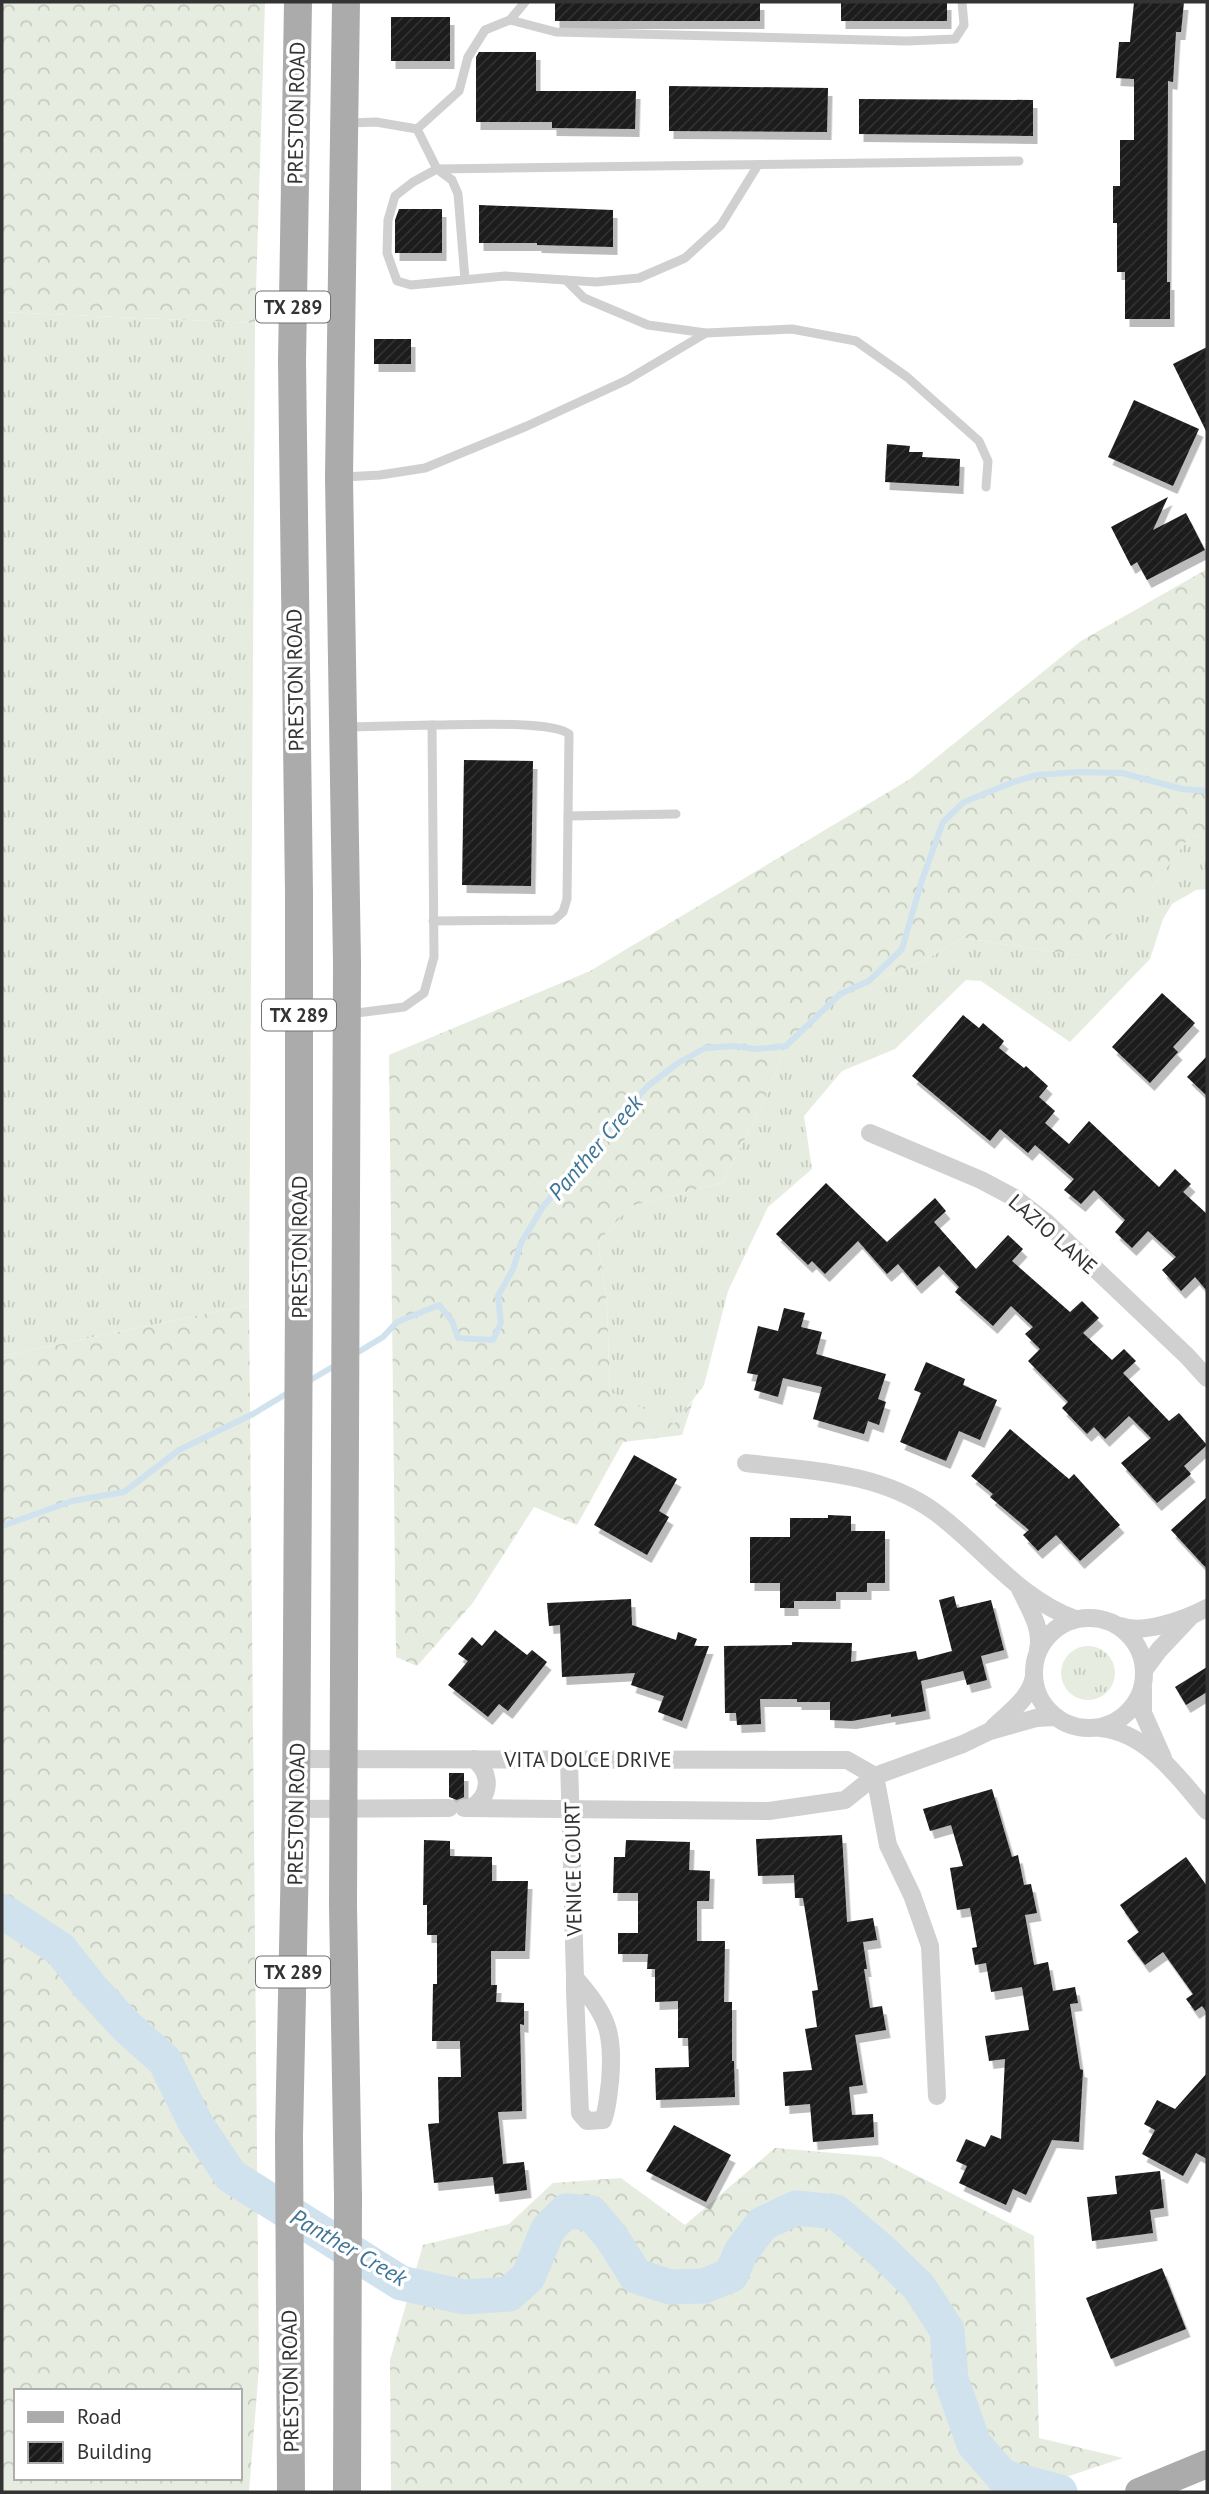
<svg xmlns="http://www.w3.org/2000/svg" width="1209" height="2494" viewBox="0 0 1209 2494" font-family="'PT Sans',sans-serif">
<style>
.grass{fill:url(#grass-tufts)}
.forest{fill:url(#forest-crowns);fill-rule:evenodd}
.lines{fill:none;stroke-linecap:round;stroke-linejoin:round}
.stream{stroke:#cfe2ee;stroke-width:6}
.river{stroke:#cfe2ee;stroke-width:35}
.building{fill:url(#building-hatch);filter:url(#shadow)}
.lane{stroke:#d0d0d0;stroke-width:9}
.street{stroke:#d0d0d0;stroke-width:18}
.primary{stroke:#ababab;stroke-width:28}
.labels{text-anchor:middle;dominant-baseline:central;stroke-width:7;stroke-linejoin:round;paint-order:stroke}
.shield{fill:#fff;stroke:#707070;stroke-width:2}
.shield-label{font-size:19px;font-weight:bold;fill:#333}
.street-label{font-size:21px;fill:#333;stroke:#fff}
.water-label{font-size:23px;font-style:italic;fill:#3f7597;stroke:#fff}
</style>
<defs>
<pattern id="grass-tufts" width="24" height="20" patternUnits="userSpaceOnUse" patternTransform="scale(1.75)"><rect width="24" height="20" fill="#e6ecdf"/><path d="M3 7l-1-3M5 7V3M7 7l1-3M15 17l-1-3M17 17v-4M19 17l1-3" fill="none" stroke="#c6cbc0"/></pattern>
<pattern id="forest-crowns" width="20" height="18" patternUnits="userSpaceOnUse" patternTransform="scale(1.75)"><rect width="20" height="18" fill="#e6ecdf"/><path d="M2 6a3 3 0 1 1 6 0M12 15a3 3 0 1 1 6 0" fill="none" stroke="#c6cbc0"/></pattern>
<pattern id="building-hatch" width="6" height="6" patternUnits="userSpaceOnUse" patternTransform="scale(1.75)"><rect width="6" height="6" fill="#1a1a1a"/><path d="M-1 1l2-2M0 6l6-6M5 7l2-2" fill="none" stroke="#333"/></pattern>
<filter id="shadow"><feDropShadow dx="4.5" dy="8" stdDeviation="0" flood-color="#0004"/></filter>
</defs>
<rect width="100%" height="100%" fill="#fff"/>
<g class="grass">
<polygon points="2,312 255,323 249,1305 2,1356"/>
<polygon points="1207,834 1207,889 1196,890 1172,904 1163,919 1150,959 1070,1042 981,981 966,980 895,1049 842,1071 804,1116 812,1169 768,1207 728,1291 704,1385 674,1425 610,1392 607,1305 598,1242 631,1206 722,1183 763,1104 786,1046 840,994 920,963 963,938 1077,955 1151,889 1190,836"/>
<circle cx="1088" cy="1673" r="27"/>
</g>
<g class="forest">
<polygon points="2,2 265,2 255,323 2,312"/>
<polygon points="1207,569 1207,834 1190,836 1151,889 1108,938 1077,955 963,938 920,963 840,994 786,1046 763,1104 722,1183 631,1206 598,1242 607,1305 610,1392 674,1424 693,1401 682,1435 623,1442 577,1525 534,1507 472,1604 417,1666 396,1657 389,1055 590,971 910,779 1081,641"/>
<path d="M249 1305 259 2367 249 2492H2V1356ZM16 2391H240V2478H16Z"/>
<polygon points="775,2148 881,2157 1034,2236 1039,2438 1123,2458 1021,2492 391,2492 390,2360 423,2245 509,2224 553,2183 621,2178 685,2225"/>
</g>
<g class="lines">
<g class="stream">
<polyline points="355,1354 383,1337 397,1322 439,1305 452,1321 458,1338 493,1340 501,1323 498,1296 513,1269 521,1243 542,1208 592,1147 648,1086 678,1063 705,1048 734,1046 756,1049 786,1046 840,994 869,981 902,949 922,880 943,822 964,802 1016,781 1037,775 1079,772 1122,773 1182,789 1207,791"/>
<polyline points="307,1382 336,1365"/>
<polyline points="2,1526 72,1501 124,1492 179,1450 253,1414 291,1391"/>
</g>
<polyline class="river" points="2,1911 60,1949 91,1988 127,2027 165,2061 196,2124 231,2176 401,2283 464,2297 509,2294 528,2277 548,2229 566,2211 591,2213 612,2238 636,2276 670,2287 704,2286 731,2275 741,2252 762,2224 796,2208 836,2212 884,2253 919,2287 947,2330 951,2379 974,2444 1003,2477 1060,2492"/>
</g>
<g class="building">
<rect x="555" y="2" width="205" height="19"/>
<rect x="841" y="2" width="106" height="19"/>
<polygon points="1134,2 1184,2 1181,32 1176,32 1173,82 1168,81 1167,282 1170,282 1170,319 1125,319 1125,272 1117,272 1117,223 1113,223 1113,186 1120,186 1120,140 1134,140 1134,79 1116,78 1119,42 1130,42"/>
<rect x="391" y="17" width="59" height="44"/>
<polygon points="479,52 536,52 536,91 636,91 635,129 552,128 552,122 476,122 476,57"/>
<polygon points="669,86 828,88 827,132 669,131"/>
<polygon points="859,99 1033,100 1033,136 859,134"/>
<polygon points="479,205 613,210 613,247 537,245 537,243 479,243"/>
<polygon points="399,209 442,209 442,253 395,253 395,220"/>
<rect x="374" y="339" width="37" height="25"/>
<polygon points="1207,347 1207,433 1173,364"/>
<polygon points="1134,400 1199,429 1173,486 1108,457"/>
<polygon points="887,444 910,446 909,452 923,452 922,457 960,459 959,486 885,482"/>
<polygon points="1168,497 1153,530 1186,513 1205,550 1147,580 1137,562 1131,566 1111,527"/>
<polygon points="464,760 533,761 531,886 462,885"/>
<polygon points="1162,993 1195,1023 1173,1047 1178,1052 1150,1083 1112,1047"/>
<polygon points="963,1015 979,1028 983,1023 1004,1041 999,1048 1024,1068 1026,1066 1048,1086 1039,1097 1055,1111 1045,1123 1069,1144 1089,1121 1159,1187 1175,1169 1191,1184 1183,1192 1207,1214 1207,1291 1195,1277 1181,1291 1162,1270 1176,1257 1148,1231 1132,1248 1115,1232 1125,1220 1094,1190 1081,1204 1064,1190 1074,1179 1035,1145 1028,1153 1000,1129 990,1141 912,1076"/>
<polygon points="1207,1056 1207,1096 1187,1077"/>
<polygon points="826,1183 887,1242 935,1198 946,1211 934,1222 976,1269 1008,1235 1023,1249 1012,1261 1070,1312 1082,1301 1099,1318 1083,1333 1112,1360 1124,1349 1136,1361 1123,1373 1169,1421 1179,1413 1207,1445 1184,1466 1191,1474 1157,1503 1121,1463 1151,1438 1129,1416 1105,1439 1094,1427 1087,1434 1062,1408 1068,1402 1028,1361 1040,1349 1025,1334 1033,1327 1011,1306 993,1326 955,1292 959,1287 939,1266 917,1286 898,1264 887,1274 858,1241 825,1274 812,1261 808,1265 776,1234"/>
<polygon points="784,1308 805,1313 801,1327 822,1332 816,1354 886,1374 878,1399 886,1402 879,1425 868,1421 864,1434 813,1419 822,1387 783,1378 778,1397 754,1390 758,1375 747,1373 758,1326 778,1331"/>
<polygon points="926,1362 965,1379 963,1385 997,1400 980,1440 959,1431 946,1461 900,1442 921,1393 914,1390"/>
<polygon points="1010,1429 1069,1479 1074,1474 1120,1525 1080,1561 1056,1535 1038,1551 1023,1535 1029,1530 990,1497 993,1494 971,1476"/>
<polygon points="634,1455 677,1479 659,1511 669,1517 647,1555 594,1525"/>
<polygon points="1207,1497 1207,1569 1171,1530"/>
<polygon points="828,1515 851,1516 851,1531 885,1531 885,1583 867,1583 867,1592 836,1592 836,1601 794,1601 794,1608 780,1608 780,1583 750,1583 750,1537 790,1537 790,1518 828,1518"/>
<polygon points="954,1596 957,1608 991,1600 1004,1650 981,1656 987,1680 967,1685 963,1671 921,1681 926,1711 891,1717 891,1714 852,1721 830,1720 830,1702 797,1702 797,1699 760,1699 761,1724 737,1725 736,1713 725,1713 724,1646 792,1645 792,1642 852,1643 851,1662 916,1651 918,1660 952,1651 939,1600"/>
<polygon points="631,1599 632,1625 676,1640 678,1632 697,1639 694,1646 709,1646 682,1721 658,1712 664,1696 631,1685 635,1673 562,1677 560,1625 549,1626 547,1603"/>
<polygon points="495,1630 527,1655 532,1650 547,1662 508,1711 499,1704 488,1717 448,1685 468,1661 458,1654 472,1637 482,1646"/>
<polygon points="1207,1667 1207,1692 1186,1705 1175,1687"/>
<polygon points="449,1773 464,1773 464,1797 457,1800 449,1797"/>
<polygon points="992,1789 1012,1857 1018,1855 1024,1885 1031,1884 1037,1913 1025,1915 1034,1965 1048,1962 1053,1991 1075,1987 1078,2003 1070,2004 1080,2069 1083,2070 1079,2142 1052,2140 1026,2195 1013,2189 1006,2205 959,2183 967,2166 956,2161 966,2139 985,2147 991,2135 1001,2139 1005,2059 989,2061 985,2036 1029,2030 1022,1987 991,1992 986,1963 975,1965 972,1948 977,1947 970,1908 957,1910 950,1868 963,1866 951,1825 930,1831 923,1809"/>
<polygon points="842,1835 847,1922 873,1918 877,1940 863,1942 867,1969 864,1969 870,2008 882,2006 886,2030 855,2035 863,2085 849,2087 852,2115 873,2114 874,2137 813,2142 810,2104 785,2106 783,2072 812,2070 805,2029 817,2027 812,1991 818,1990 803,1898 795,1898 794,1875 758,1876 756,1839"/>
<polygon points="424,1840 450,1841 450,1856 492,1857 492,1881 528,1881 525,1951 491,1951 491,1985 497,1985 496,2002 524,2003 524,2025 520,2024 522,2111 498,2112 503,2164 524,2162 527,2190 495,2194 493,2177 434,2183 428,2124 439,2123 438,2077 461,2077 460,2041 432,2041 433,1984 437,1984 437,1935 427,1935 427,1905 423,1905"/>
<polygon points="626,1840 690,1842 689,1870 710,1871 709,1901 697,1901 697,1941 725,1941 724,2002 732,2002 732,2061 734,2061 735,2097 656,2100 655,2068 689,2067 688,2038 678,2038 678,2001 655,2002 655,1969 647,1969 648,1954 618,1954 618,1933 638,1933 638,1893 613,1893 614,1857 625,1857"/>
<polygon points="1186,1857 1207,1886 1207,2013 1202,2006 1195,2011 1186,1999 1193,1994 1163,1952 1145,1965 1127,1941 1139,1932 1120,1905"/>
<polygon points="1207,2073 1207,2159 1196,2153 1183,2176 1142,2154 1155,2130 1144,2124 1157,2100 1175,2109"/>
<polygon points="674,2125 731,2155 706,2202 646,2171"/>
<polygon points="1160,2171 1164,2208 1150,2210 1153,2233 1092,2241 1087,2197 1117,2194 1115,2176"/>
<polygon points="1162,2268 1186,2329 1111,2359 1086,2298"/>
</g>
<g class="lines">
<g class="lane">
<polyline points="510,20 556,32 907,41 955,39 964,25 962,2"/>
<polyline points="349,123 376,122 417,129 437,169 1019,161"/>
<polyline points="417,129 459,91 468,57 485,30 510,20 525,2"/>
<polyline points="465,279 458,194 452,180 437,169 413,182 395,196 388,220 387,253 397,281 411,285 505,276 596,282 639,278 685,258 721,225 758,165"/>
<polyline points="566,280 584,298 648,325 706,333 792,329 856,341 907,377 979,441 988,461 986,487"/>
<polyline points="344,477 380,475 425,468 527,426 627,380 706,333"/>
<path d="M432 725C458 725 553 720 569 734L567 899 563 912 554 920 433 921"/>
<polyline points="348,727 432,725 434,957 424,993 404,1007 349,1014"/>
<polyline points="568,816 676,814"/>
</g>
<g class="street">
<polyline points="870,1133 981,1180 1015,1198 1046,1222 1187,1356 1207,1378"/>
<path d="M746 1463C812 1471 879 1472 935 1512 983 1547 1017 1598 1075 1619"/>
<path d="M1020 1589C1029 1608 1043 1629 1038 1650"/>
<circle cx="1089" cy="1673" r="55"/>
<path d="M1120 1626C1143 1635 1186 1619 1207 1608"/>
<polyline points="1145,1669 1159,1650 1191,1616"/>
<polyline points="1143,1689 1143,1713 1163,1758"/>
<path d="M993 1728C1007 1714 1031 1698 1034 1676"/>
<path d="M1100 1728C1147 1732 1179 1778 1207 1811"/>
<polyline points="297,1759 847,1760 875,1776"/>
<path d="M569 1759 575 1978V1992L580 2113 587 2121 603 2120C608 2108 608 2095 610 2082 614 2032 608 2016 575 1978"/>
<polyline points="875,1776 888,1845 912,1895 930,1946 937,2096"/>
<polyline points="464,1808 769,1811 845,1800 875,1776 963,1744 990,1731 1036,1718 1056,1717"/>
<path d="M471 1808C491 1796 492 1774 474 1759"/>
<polyline points="296,1809 449,1808"/>
</g>
<g class="primary">
<polyline points="346,2 339,477 347,963 343,1906 348,2196 347,2492"/>
<polyline points="291,2492 289,2135 296,1809 299,1301 299,894 292,361 298,2"/>
<polyline points="1139,2492 1207,2464"/>
</g>
</g>
<g class="labels">
<g class="shield">
<rect x="256" y="291.5" width="74" height="31" rx="5"/>
<rect x="262" y="999.5" width="74" height="31" rx="5"/>
<rect x="256" y="1956.5" width="74" height="31" rx="5"/>
</g>
<g class="shield-label">
<text x="293" y="307">TX 289</text>
<text x="299" y="1015">TX 289</text>
<text x="293" y="1972">TX 289</text>
</g>
<g class="street-label">
<text transform="translate(296 113) rotate(-89)">PRESTON ROAD</text>
<text transform="translate(295 680) rotate(-91)">PRESTON ROAD</text>
<text transform="translate(1053 1234) rotate(41)">LAZIO LANE</text>
<text transform="translate(299 1247) rotate(-90)">PRESTON ROAD</text>
<text x="588" y="1759">VITA DOLCE DRIVE</text>
<text transform="translate(296 1814) rotate(-89)">PRESTON ROAD</text>
<text transform="translate(573 1869) rotate(-91)">VENICE COURT</text>
<text transform="translate(290 2381) rotate(-91)">PRESTON ROAD</text>
</g>
<g class="water-label">
<text transform="translate(595 1147) rotate(-49)">Panther Creek</text>
<text transform="translate(349 2247) rotate(30)">Panther Creek</text>
</g>
</g>
<rect width="1209" height="2494" fill="none" stroke="#333333" stroke-width="7"/>
<rect x="14" y="2389" width="228" height="91" fill="#ffffff" stroke="#adadad" stroke-width="2"/>
<rect x="28" y="2412" width="35" height="10" fill="#ababab" stroke="#adadad" stroke-width="2"/>
<text x="77" y="2424" font-size="21" fill="#333333">Road</text>
<rect x="28" y="2442" width="35" height="21" fill="url(#building-hatch)" stroke="#adadad" stroke-width="2"/>
<text x="77" y="2459" font-size="21" fill="#333333">Building</text>
</svg>
